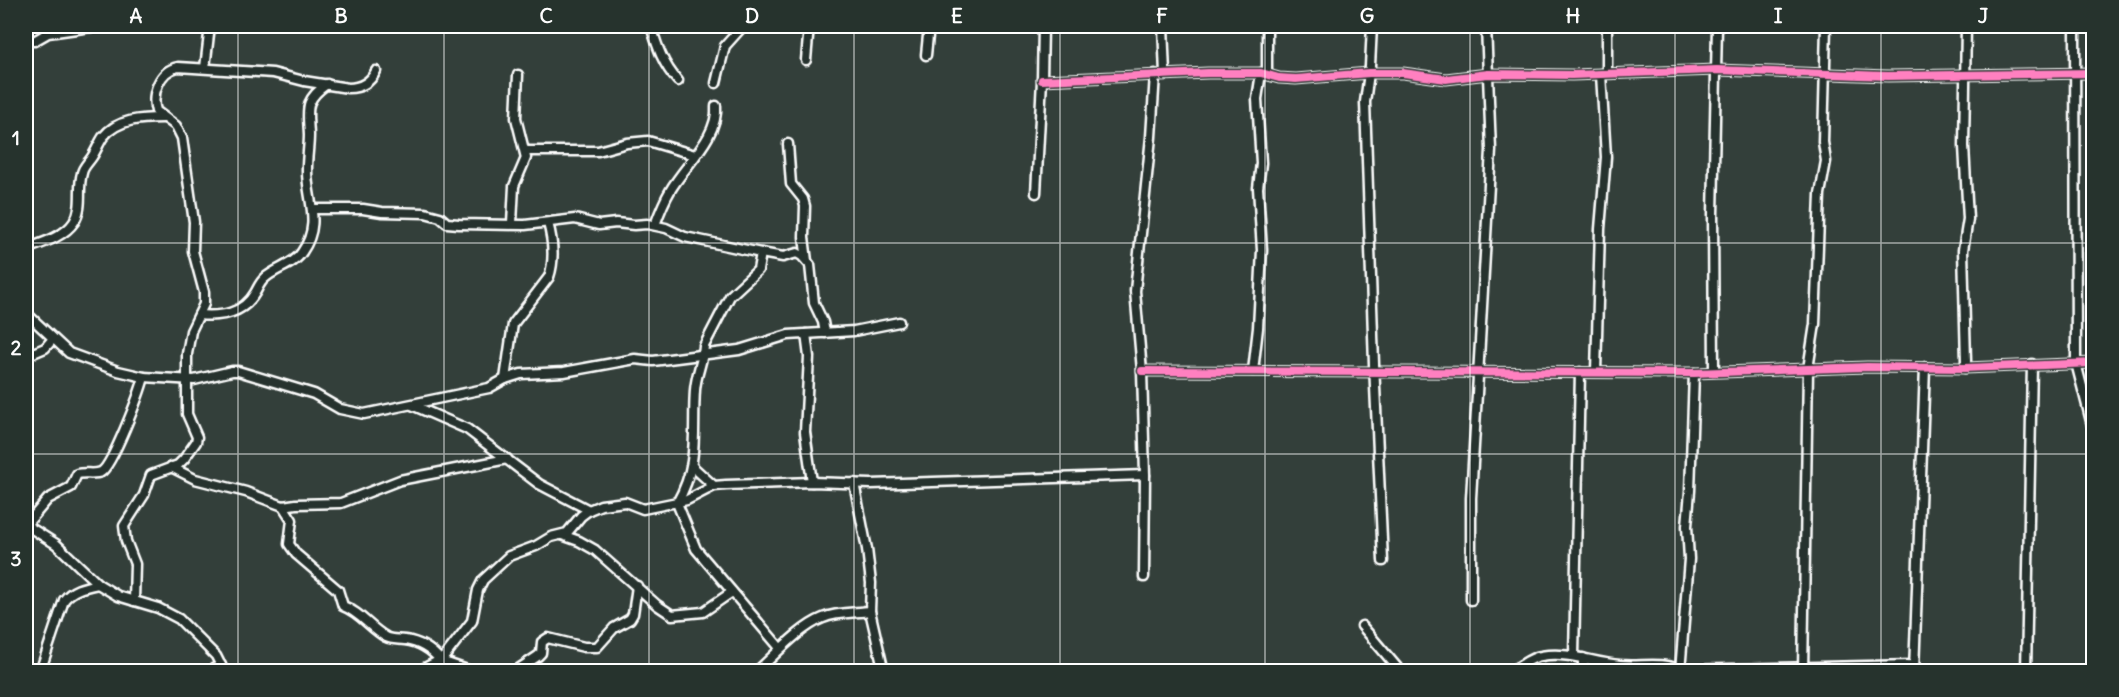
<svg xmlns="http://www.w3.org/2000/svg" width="2119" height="697" viewBox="0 0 2119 697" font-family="Delius,sans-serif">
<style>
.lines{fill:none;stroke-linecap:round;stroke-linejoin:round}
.street-casing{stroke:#fff;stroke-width:13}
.street{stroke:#26332d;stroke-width:8}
.cycleway-casing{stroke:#26332d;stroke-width:11}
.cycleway{stroke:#ff80c0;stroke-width:8}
.grid{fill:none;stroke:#fff;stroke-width:1.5;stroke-opacity:0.55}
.neatline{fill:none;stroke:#fff;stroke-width:2}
.grid-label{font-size:20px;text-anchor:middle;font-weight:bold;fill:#fff}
</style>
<rect width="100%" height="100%" fill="#333f3a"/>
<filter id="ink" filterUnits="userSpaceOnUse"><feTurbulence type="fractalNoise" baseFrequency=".0167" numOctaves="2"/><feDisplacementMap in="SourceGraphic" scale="12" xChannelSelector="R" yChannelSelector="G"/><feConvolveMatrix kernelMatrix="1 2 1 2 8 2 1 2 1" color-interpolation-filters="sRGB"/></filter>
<g filter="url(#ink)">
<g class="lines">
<g class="street-casing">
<g id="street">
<path d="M651 26C657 46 663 65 678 81"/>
<polyline points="1163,26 1165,74"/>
<polyline points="1267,26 1267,74"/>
<polyline points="1372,26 1370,66 1365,102 1374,364 1383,561"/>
<polyline points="1607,26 1607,73"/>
<polyline points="2075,26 2076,363 2094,433"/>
<polyline points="26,41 34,41 48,33 98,26"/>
<polyline points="926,55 929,26"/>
<polyline points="806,60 809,26"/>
<polyline points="205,68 210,26"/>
<polyline points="1042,80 1208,73 1261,73 1279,78 1296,79 1369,73 1403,73 1446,79 1488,74 1572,75 1717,70 1888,76 2094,73"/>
<polyline points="716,83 725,46 743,26"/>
<polyline points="788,144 791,184 803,199 805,206 804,237 807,261"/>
<polyline points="526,151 598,151 627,143 648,141 695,155"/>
<polyline points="1036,193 1042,80 1043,26"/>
<polyline points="314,209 363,209 382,212 425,213 440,217 447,223 459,224 525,225 575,219 599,225 616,223 634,225 647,224 666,228 685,237 761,253 783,257 797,253 802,256 810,265 814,303 823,322 825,333"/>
<polyline points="512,223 514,186 526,158 516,118 518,75"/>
<path d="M655 225C659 214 664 201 670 191 685 165 719 136 716 106"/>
<path d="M26 249C42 243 64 237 74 222 84 206 77 190 82 173 83 167 88 163 92 157 96 151 99 143 103 137 117 119 142 118 163 118"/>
<path d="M761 253 758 270 730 296 704 346C703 361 696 374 695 390 692 433 700 463 677 503L696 549 780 648"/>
<polyline points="26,313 69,353 118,371 144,377 194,380 232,371 238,371 314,394 340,409 364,414 489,388 505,379 521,374 564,372 635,359 653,361 739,350 788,335 854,331 899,322"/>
<path d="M199 315C221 317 243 314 255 293 258 288 260 282 265 278 276 268 294 265 302 252 323 222 306 199 307 168 307 157 309 146 309 135 308 109 303 101 327 84"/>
<polyline points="806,334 809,357 805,432 812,482"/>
<polyline points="26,356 45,348 52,340"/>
<polyline points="1965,368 1966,361 1963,250 1968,219 1964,146 1966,26"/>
<polyline points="1142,371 1694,373 1867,367 1965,368 2094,363"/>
<polyline points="1253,371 1258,328 1262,250 1258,188 1261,163 1257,99 1261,73"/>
<polyline points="1714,371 1713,215 1717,26"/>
<polyline points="1596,372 1600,229 1606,157 1601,74"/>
<path d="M505 379 513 324 549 277C555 259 553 241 548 223"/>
<polyline points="412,405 467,429 539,484 589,510"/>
<polyline points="692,466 714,486"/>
<path d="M171 467 195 479 246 492 283 506 292 520 289 544 296 554 338 590 343 606C360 612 370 628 386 637 392 640 398 639 405 640 420 642 432 650 441 661"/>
<polyline points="854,483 867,549 871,583 870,611 884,672"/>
<polyline points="283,506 296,504 341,503 400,480 507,459"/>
<polyline points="26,525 56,544 98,584 118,596 158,608 179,619 216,656 224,672"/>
<path d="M26 525 48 499 71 487 77 474C85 472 94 475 101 472 112 466 140 393 144 377"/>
<polyline points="562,535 579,541 595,550 657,605 672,615 703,612 732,592"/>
<polyline points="1144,577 1145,475 1142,371 1135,291 1151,137 1155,74"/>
<polyline points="1471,600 1471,498 1491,150 1486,26"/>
<path d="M134 601 135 564 126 541 124 526 144 495 151 475 178 465 184 459 196 442 197 437 187 414V354L191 331 204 304V292L193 251 194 222 182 138 176 126 156 111C151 94 159 71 178 67L273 73 304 81 348 88C361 88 370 83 376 71"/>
<polyline points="1362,626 1401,672"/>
<polyline points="1574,656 1580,372"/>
<polyline points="1583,658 1583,672"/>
<polyline points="441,661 472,621 478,590 483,580 509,556 536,546 551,537 567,533 581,516 589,510 601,505 625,502 643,509 648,508 687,500 714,486 726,485 812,482 871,484 1145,475"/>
<path d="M40 672 64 600C73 589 84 587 98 584"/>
<polyline points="207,672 221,665"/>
<polyline points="417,672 436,662 441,661 473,672"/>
<polyline points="514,672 538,656 541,653 542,642 548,638 584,647 597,647 614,628 630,619 633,614 637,586"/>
<path d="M756 672C775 655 800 627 823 618 837 612 855 613 870 611"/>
<path d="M1508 672C1520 668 1528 658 1541 656 1569 651 1593 663 1620 665 1641 667 1661 661 1680 670L1914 665"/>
<polyline points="1680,672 1689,559 1687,526 1690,491 1694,373"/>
<polyline points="1803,672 1808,369 1815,324 1820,194 1826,161 1823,142 1826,26"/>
<polyline points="1914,672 1925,367"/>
<polyline points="2026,672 2032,364"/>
</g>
</g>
<use href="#street" class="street"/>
<g class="cycleway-casing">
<g id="cycleway">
<polyline points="1042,80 1208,73 1261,73 1279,78 1296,79 1369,73 1403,73 1446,79 1488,74 1572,75 1717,70 1888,76 2094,73"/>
<polyline points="1142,371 1694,373 1867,367 1965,368 2094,363"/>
</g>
</g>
<use href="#cycleway" class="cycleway"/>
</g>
</g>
<path class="grid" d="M238 26V672M444 26V672M649 26V672M854 26V672M1060 26V672M1265 26V672M1470 26V672M1675 26V672M1881 26V672M26 243H2094M26 454H2094"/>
<rect width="2119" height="697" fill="none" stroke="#26332d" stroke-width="66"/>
<rect x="33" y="33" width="2053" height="631" class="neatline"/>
<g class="grid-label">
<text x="136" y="23">A</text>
<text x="341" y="23">B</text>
<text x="546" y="23">C</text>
<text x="752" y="23">D</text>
<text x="957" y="23">E</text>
<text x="1162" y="23">F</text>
<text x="1367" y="23">G</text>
<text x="1573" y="23">H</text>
<text x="1778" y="23">I</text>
<text x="1983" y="23">J</text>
<text x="16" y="145">1</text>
<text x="16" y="355">2</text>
<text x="16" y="566">3</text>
</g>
</svg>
